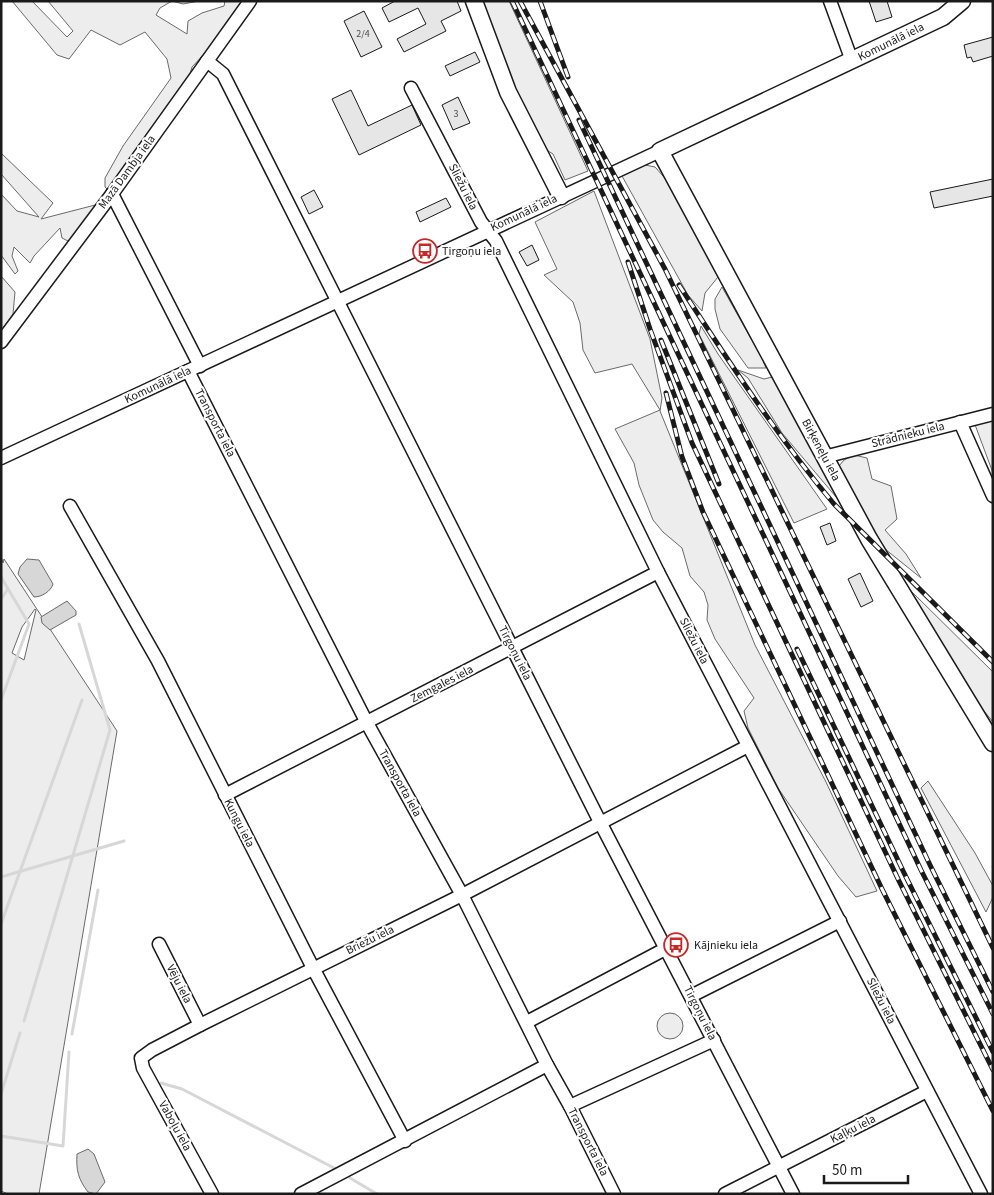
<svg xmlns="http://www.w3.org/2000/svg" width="994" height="1195" viewBox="0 0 994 1195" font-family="'Source Sans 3',sans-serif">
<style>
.built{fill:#ededed;stroke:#6a6a6a;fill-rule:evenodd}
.water{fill:#d7d7d7;stroke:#6a6a6a}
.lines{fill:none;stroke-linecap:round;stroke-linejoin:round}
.stream{stroke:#d7d7d7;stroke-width:3}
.building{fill:#e6e6e6;stroke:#1a1a1a}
.minor-casing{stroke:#1a1a1a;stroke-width:15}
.major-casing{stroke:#1a1a1a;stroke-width:19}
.minor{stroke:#fff;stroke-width:12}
.major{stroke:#fff;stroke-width:16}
.rail-casing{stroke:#1a1a1a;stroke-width:5}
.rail{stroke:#fff;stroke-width:3;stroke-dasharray:9;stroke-linecap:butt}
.labels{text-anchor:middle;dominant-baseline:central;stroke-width:4;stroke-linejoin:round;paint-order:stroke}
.number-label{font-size:10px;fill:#4d4d4d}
.street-label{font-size:12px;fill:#1a1a1a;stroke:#fff}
.poi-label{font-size:12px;fill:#1a1a1a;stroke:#fff;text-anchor:start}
</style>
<rect width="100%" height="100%" fill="#fff"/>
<g class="built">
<polygon points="12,1 32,1 67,37 73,31 48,1 199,1 183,4 172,1 160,8 156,15 187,34 188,21 202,13 224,6 225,1 245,1 204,54 192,67 190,74 109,191 105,187 105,178 123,146 171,78 167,59 145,32 120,45 91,30 69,59 57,55"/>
<polygon points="479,1 509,1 588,171 565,180 553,154 545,149 507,75"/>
<polygon points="1,153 53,203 41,219 99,204 70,242 62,238 60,228 34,256 30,263 14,247 12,256 18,271 15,274 1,255 1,194 17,211 39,217 1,174"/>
<polygon points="645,165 655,167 671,185 718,277 705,293 702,311 688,295 622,176"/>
<polygon points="594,191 650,339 662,398 660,411 755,645 826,782 877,891 856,897 838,876 778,788 748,728 744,711 754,698 715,639 707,620 708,605 704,592 690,576 682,548 663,532 653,520 639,485 634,463 615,429 660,410 632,364 595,373 583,350 580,323 573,302 544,275 557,269 535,222"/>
<polygon points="1,276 15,292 13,314 1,331"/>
<polygon points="722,287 763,360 766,368 748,368 720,329 715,309 715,299"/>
<polygon points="701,326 718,354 827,509 794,523 699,334"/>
<polygon points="738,370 764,379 772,377 847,510 782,433 748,378"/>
<polygon points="993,420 993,473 974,422"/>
<polygon points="854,455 867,458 872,479 891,486 897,519 885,530 906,554 921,578 885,549 848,488 839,466 844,460"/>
<path d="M1 556 3 563 4 559 117 731 39 1194H8L1 1191ZM35 609 36 610 24 660 12 653 22 627Z"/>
<polygon points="912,592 993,672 993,722 965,688 910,597"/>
<polygon points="928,781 975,853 993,886 993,897 986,912 921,788"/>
<circle cx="670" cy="1026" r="13"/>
</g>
<g class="water">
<path d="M27 559 39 560 53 584C51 591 42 597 34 597L18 574 20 567Z"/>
<polygon points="67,601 76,611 76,615 50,630 42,623 41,617"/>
<path d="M88 1149 94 1154 105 1182 96 1194 88 1192C78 1179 76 1170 77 1154Z"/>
</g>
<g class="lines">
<g class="stream">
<polyline points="1,577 29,624 1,700"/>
<polyline points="1,599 8,589"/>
<polyline points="1,877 124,841"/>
<polyline points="1,924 82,700"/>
<polyline points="24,1021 110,730 79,624"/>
<polyline points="72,1034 98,890"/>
<polyline points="161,1083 182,1089 336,1169"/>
<polyline points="1,1094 20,1033"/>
<polyline points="1,1136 63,1146 69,1052"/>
<polyline points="350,1178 377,1194"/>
<polyline points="1,1193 3,1194"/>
</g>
</g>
<g class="building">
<polygon points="395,1 457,1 461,11 441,21 446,31 404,52 397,39 426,24 418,8 389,22 382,8"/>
<polygon points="869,1 887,1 892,17 876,22"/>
<polygon points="364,11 382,47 361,57 344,21"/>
<polygon points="993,37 993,56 973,62 971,57 967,58 964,45"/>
<polygon points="475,52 480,62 450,76 445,66"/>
<polygon points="351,90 368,126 412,105 421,125 359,155 332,99"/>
<polygon points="458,97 470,123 453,130 442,105"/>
<polygon points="993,179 993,196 934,208 930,192"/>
<polygon points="314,190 323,207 309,214 301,197"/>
<polygon points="446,198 451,207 420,222 416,212"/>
<polygon points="532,245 539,260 527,266 519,252"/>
<polygon points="830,523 836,541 827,545 820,527"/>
<polygon points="860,573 873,601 861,607 848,579"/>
</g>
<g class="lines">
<g class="minor-casing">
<g id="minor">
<polyline points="830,1 852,61"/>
<polyline points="207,61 223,74 600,822 793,1194"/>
<polyline points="411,88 481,222 496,241 658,572 981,1194"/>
<polyline points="112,194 200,366"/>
<polyline points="1,342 112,194 250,1"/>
<polyline points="188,371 367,723 462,895 547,1065 570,1106 614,1194"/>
<polyline points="960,422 993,496"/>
<polyline points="824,457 993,414"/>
<polyline points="1,458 660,151"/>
<polyline points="70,506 158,661 313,968 405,1141"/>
<polyline points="225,795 658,572"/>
<polyline points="159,944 200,1025"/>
<polyline points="691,996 840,921"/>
<polyline points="527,1022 667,948"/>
<polyline points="570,1106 714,1040"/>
<polyline points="212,1194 143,1068 141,1058 152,1050 200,1025 462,895 748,746"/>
<polyline points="301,1194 547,1065"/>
<polyline points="725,1194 927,1091"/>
</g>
</g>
<g class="major-casing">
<g id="major">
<polyline points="474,1 508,92 561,196"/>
<polyline points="962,1 943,17 660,151 869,539 993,743"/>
</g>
</g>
<use href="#minor" class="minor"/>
<use href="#major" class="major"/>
<g class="rail-casing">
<g id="rail">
<polyline points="512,1 921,870 993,1014"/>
<polyline points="520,1 665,269 993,948"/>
<polyline points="540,1 568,77"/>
<polyline points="579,120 930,865 993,992"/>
<polyline points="628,262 650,329 692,443 899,881 993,1070"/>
<path d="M679 285C728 360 776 435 834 504L993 662"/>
<polyline points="661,340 719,484"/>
<polyline points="666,393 682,457 703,512 882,889 993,1111"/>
<polyline points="797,649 906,877 993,1052"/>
</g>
</g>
<use href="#rail" class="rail"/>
</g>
<defs>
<g id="bus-ring" transform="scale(1.25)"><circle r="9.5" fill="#fff" stroke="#c62828" stroke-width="1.5"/><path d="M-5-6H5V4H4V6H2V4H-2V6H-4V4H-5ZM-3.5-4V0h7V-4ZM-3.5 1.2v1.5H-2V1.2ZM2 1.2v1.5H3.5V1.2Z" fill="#c62828"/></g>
</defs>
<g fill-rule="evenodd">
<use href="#bus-ring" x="425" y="251"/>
<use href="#bus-ring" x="676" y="945"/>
</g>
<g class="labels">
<g class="number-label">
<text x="363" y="34">2/4</text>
<text x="456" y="114">3</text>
</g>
<g class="street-label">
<text transform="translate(891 42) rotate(-26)">Komunālā iela</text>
<text transform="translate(127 172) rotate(-54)">Mazā Dambja iela</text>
<text transform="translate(463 187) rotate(63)">Sliežu iela</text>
<text transform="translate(524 213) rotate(-25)">Komunālā iela</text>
<text transform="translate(158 385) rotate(-25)">Komunālā iela</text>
<text transform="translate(215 423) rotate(63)">Transporta iela</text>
<text transform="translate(908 435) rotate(-14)">Strādnieku iela</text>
<text transform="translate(821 450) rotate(62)">Birķeneļu iela</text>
<text transform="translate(694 641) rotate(63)">Sliežu iela</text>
<text transform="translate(515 653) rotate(63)">Tirgoņu iela</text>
<text transform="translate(442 684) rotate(-27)">Zemgales iela</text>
<text transform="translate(400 783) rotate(61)">Transporta iela</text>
<text transform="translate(239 823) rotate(63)">Kungu iela</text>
<text transform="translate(370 940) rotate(-26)">Briežu iela</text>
<text transform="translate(179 984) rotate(63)">Vēju iela</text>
<text transform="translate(881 1001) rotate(63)">Sliežu iela</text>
<text transform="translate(700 1013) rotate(63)">Tirgoņu iela</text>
<text transform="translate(175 1126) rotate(61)">Vaboļu iela</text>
<text transform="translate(853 1129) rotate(-27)">Kaļķu iela</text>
<text transform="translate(588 1142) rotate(63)">Transporta iela</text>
</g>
<g class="poi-label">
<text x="442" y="251">Tirgoņu iela</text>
<text x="694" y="945">Kājnieku iela</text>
</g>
</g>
<rect width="994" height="1195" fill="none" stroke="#1a1a1a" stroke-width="5"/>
<path d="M824 1175v8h84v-8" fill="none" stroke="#1a1a1a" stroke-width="2.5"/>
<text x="832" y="1175" font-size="15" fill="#1a1a1a" stroke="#ffffff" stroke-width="4" paint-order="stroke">50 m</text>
</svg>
